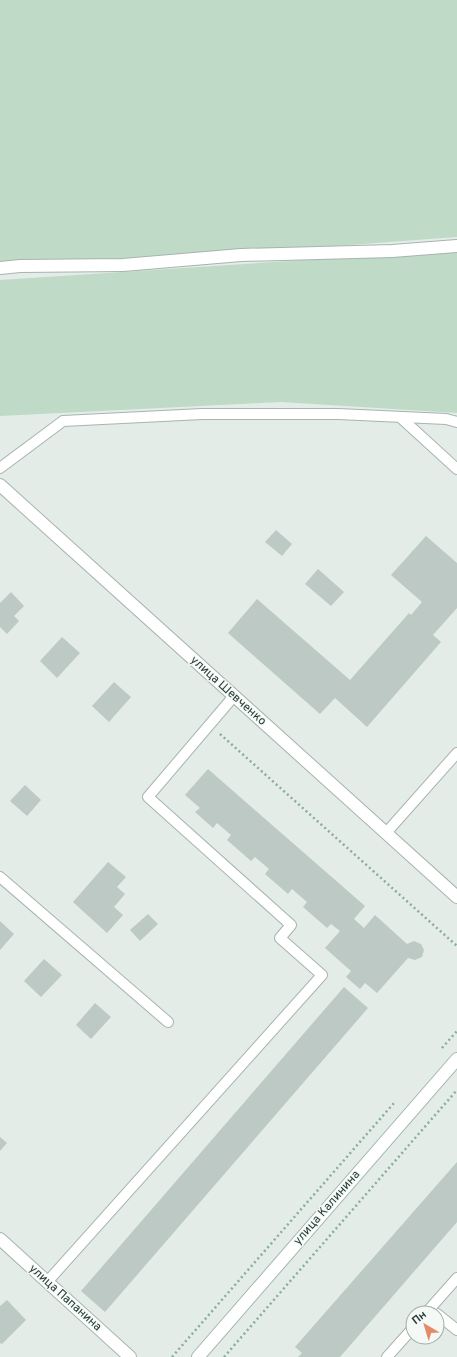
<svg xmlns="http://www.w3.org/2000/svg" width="457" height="1357" viewBox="0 0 457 1357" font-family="Overpass,sans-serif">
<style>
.green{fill:#bfdbc7}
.building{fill:#bcc9c4}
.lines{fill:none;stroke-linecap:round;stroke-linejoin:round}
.service-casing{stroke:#a7b4af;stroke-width:12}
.minor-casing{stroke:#a7b4af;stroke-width:14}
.secondary-casing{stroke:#a3b7b0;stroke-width:14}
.path{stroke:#87aca1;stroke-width:2.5;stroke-dasharray:2 3;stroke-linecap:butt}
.service{stroke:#fff;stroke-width:10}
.minor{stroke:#fff;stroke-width:12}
.secondary{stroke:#fff;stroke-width:12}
.labels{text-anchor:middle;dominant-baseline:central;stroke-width:3;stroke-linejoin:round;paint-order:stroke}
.street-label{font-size:12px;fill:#253c36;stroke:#f4f9f6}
</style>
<rect width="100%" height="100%" fill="#e4ece8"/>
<g class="green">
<polygon points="0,0 457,0 457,237 0,271"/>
<polygon points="457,250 457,413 281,402 0,416 0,280"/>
</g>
<g class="building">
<polygon points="276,530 292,544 282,556 265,542"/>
<polygon points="426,536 457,563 457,608 433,635 441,642 367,727 335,698 320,714 228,633 257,599 350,680 409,613 411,615 422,602 391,575"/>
<polygon points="318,569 344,592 331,606 305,584"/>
<polygon points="11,592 24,606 14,616 19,621 7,634 0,627 0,603"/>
<polygon points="62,637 80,653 57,678 40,661"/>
<polygon points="114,682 131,697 109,722 92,706"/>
<polygon points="208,769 365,906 354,919 364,928 375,915 407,944 414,941 421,944 424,950 422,957 415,960 408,958 377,993 365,983 360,989 346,977 351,971 325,948 340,931 331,924 327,928 303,907 307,902 292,889 288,894 265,874 269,869 255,857 251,861 227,840 231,835 217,823 213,828 195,812 200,808 185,795"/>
<polygon points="25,785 41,800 27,816 10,801"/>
<polygon points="108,862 126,877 117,887 125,894 114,907 123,915 107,933 73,902"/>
<polygon points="148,914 158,924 140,941 130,930"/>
<polygon points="0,921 14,934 0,950"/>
<polygon points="44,959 62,975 41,997 24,981"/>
<polygon points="344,987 368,1008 105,1312 81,1291"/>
<polygon points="95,1003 111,1017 91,1039 76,1025"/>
<polygon points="0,1137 7,1143 0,1151"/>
<polygon points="457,1162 457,1222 340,1357 298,1357 302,1353 295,1347"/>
<polygon points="7,1300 26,1320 2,1344 0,1343 0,1306"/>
</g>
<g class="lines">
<g class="service-casing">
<g id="service">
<polyline points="400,417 457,469"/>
<polyline points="0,468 63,421 202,414 338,414 446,419 457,422"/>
<polyline points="386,833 457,753"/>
<polyline points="0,877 168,1022"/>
<polyline points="48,1281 322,975 280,938 291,925 148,797 234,696"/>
<polyline points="426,1313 457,1278"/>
<polyline points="437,1314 457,1330"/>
<polyline points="387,1357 413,1328"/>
</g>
</g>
<g class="minor-casing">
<g id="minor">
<polyline points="0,268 20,266 123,265 241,255 392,251 457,246"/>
<polyline points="0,485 457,897"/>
<polyline points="0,1239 130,1357"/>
</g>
</g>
<g class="secondary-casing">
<polyline id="secondary" points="198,1357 457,1059"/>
</g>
<g class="path">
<polyline points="220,734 457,946"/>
<polyline points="442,1048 457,1031"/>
<polyline points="172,1357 394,1103"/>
<polyline points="224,1357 457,1090"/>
</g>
<use href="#service" class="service"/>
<use href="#minor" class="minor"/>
<use href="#secondary" class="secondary"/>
</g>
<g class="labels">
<g class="street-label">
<text transform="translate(228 691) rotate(42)">улица Шевченко</text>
<text transform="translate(327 1208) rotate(-49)">улица Калинина</text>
<text transform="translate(65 1298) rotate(42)">улица Папанина</text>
</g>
</g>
<g transform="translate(425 1325) rotate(322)"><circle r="19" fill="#f4f9f6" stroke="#a1ada9"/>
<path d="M0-3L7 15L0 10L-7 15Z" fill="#e58a69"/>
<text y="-6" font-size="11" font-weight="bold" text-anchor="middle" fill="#253c36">Пн</text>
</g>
</svg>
